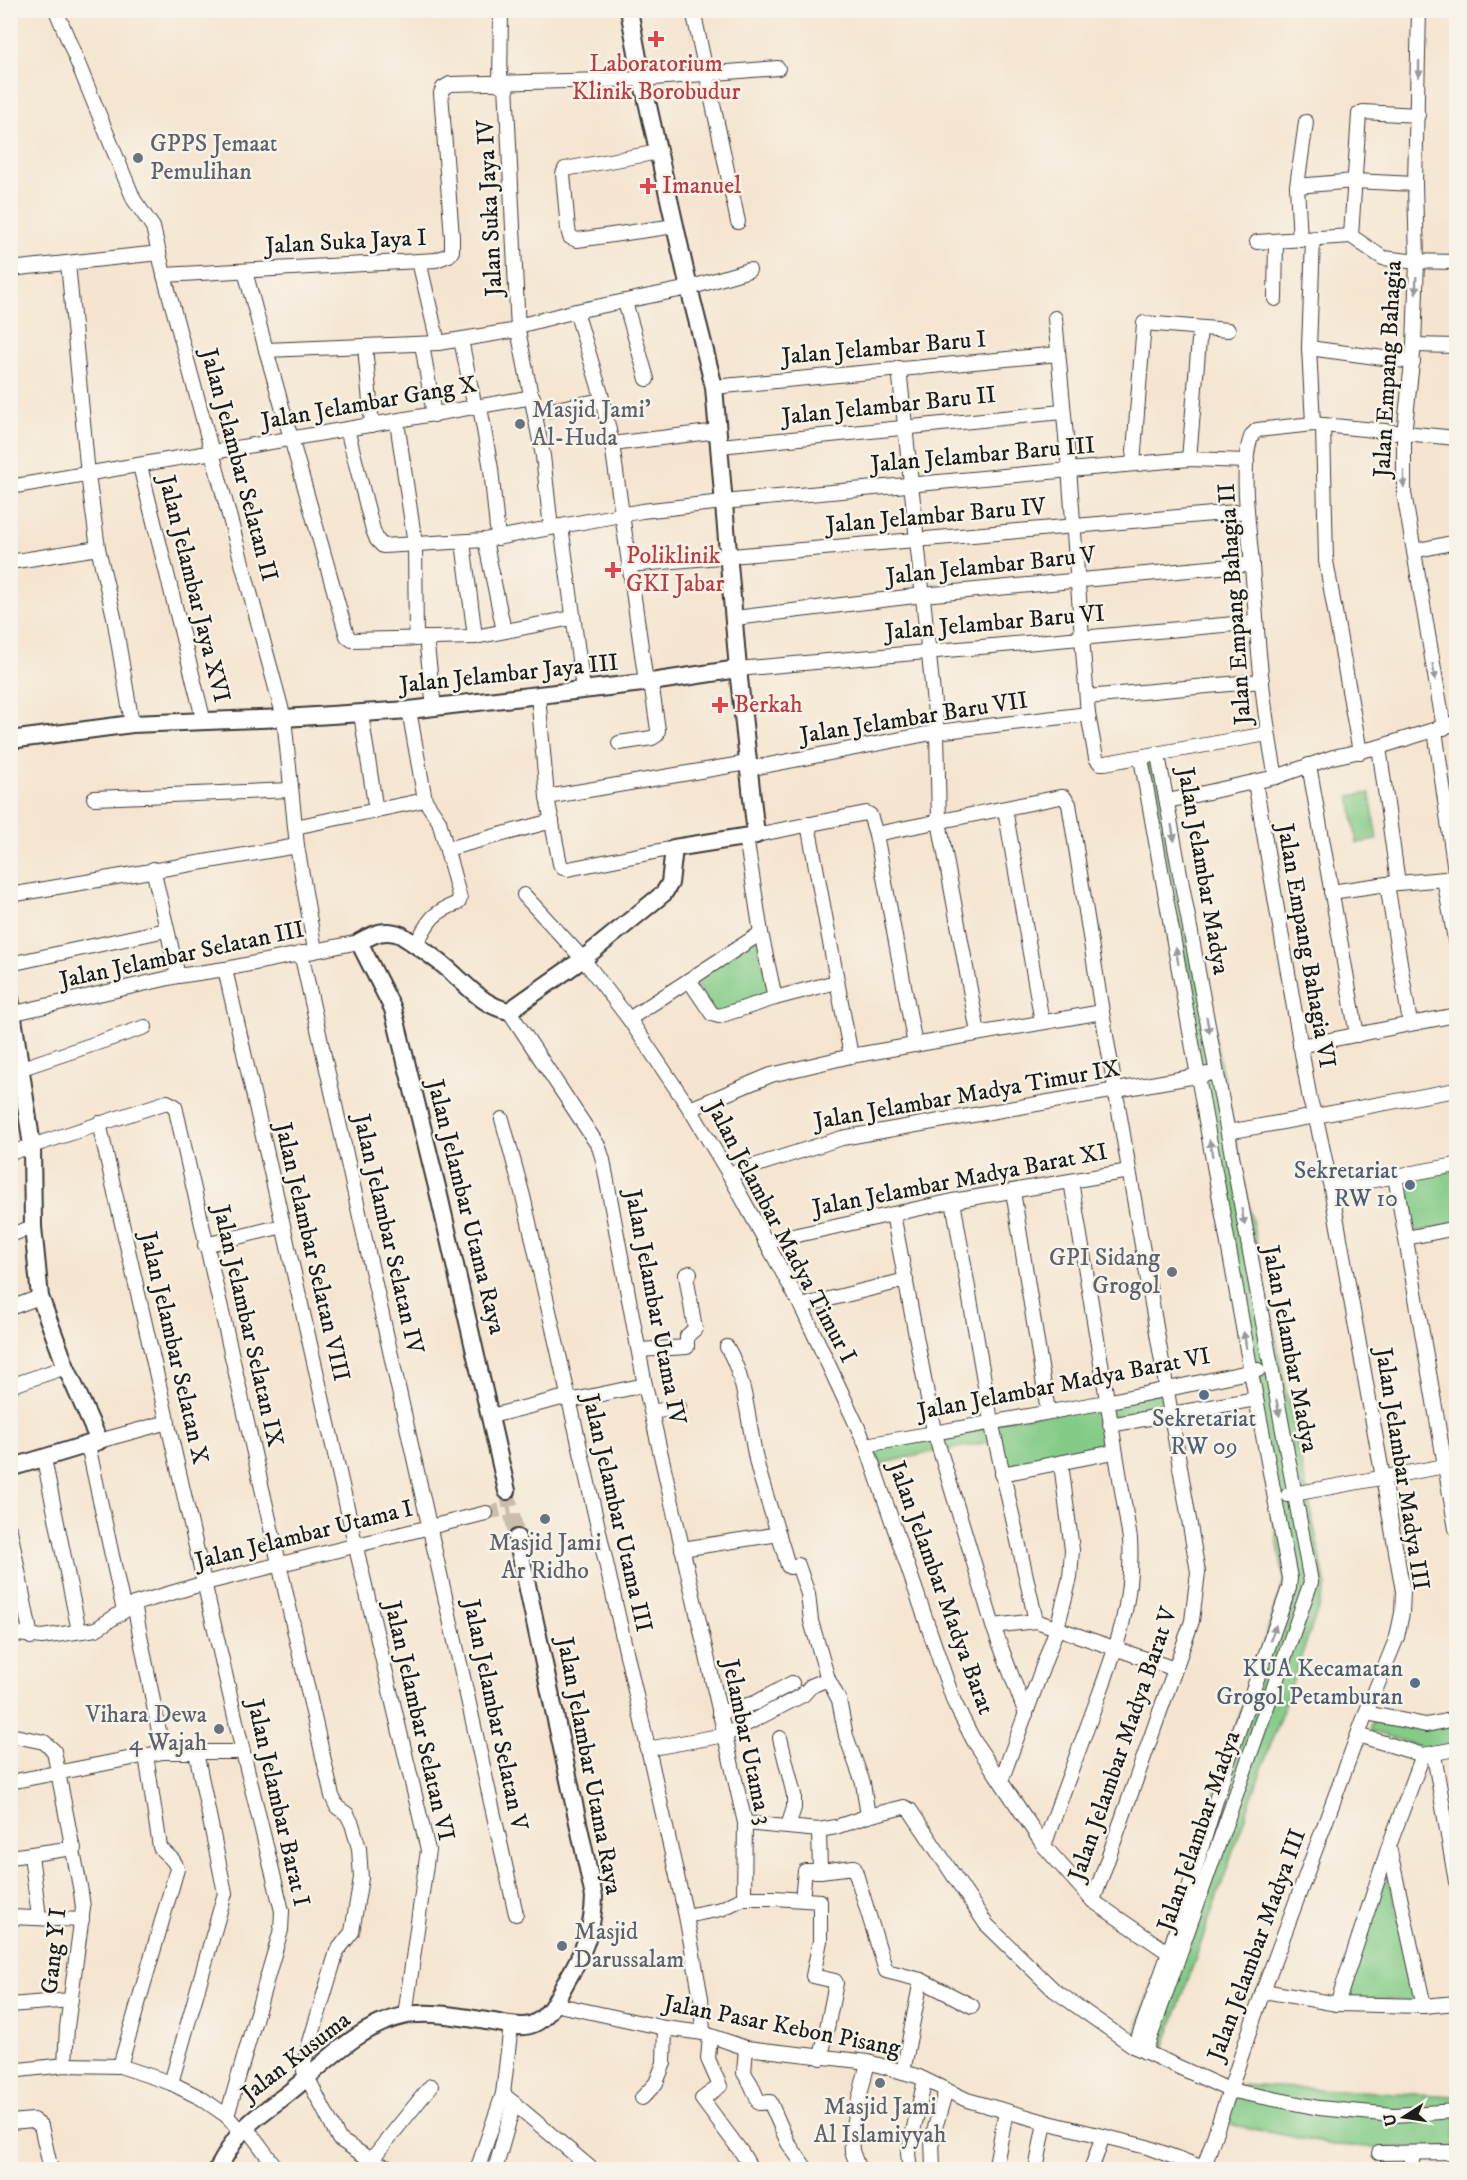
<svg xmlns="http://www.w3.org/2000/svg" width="1467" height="2180" viewBox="0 0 1467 2180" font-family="'IM FELL DW Pica',serif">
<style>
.green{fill:#83cb87;stroke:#507452;stroke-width:1.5}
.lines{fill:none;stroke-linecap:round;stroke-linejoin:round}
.minor-tunnel{stroke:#cabdac;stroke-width:14;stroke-dasharray:14 7;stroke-linecap:butt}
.tertiary-tunnel{stroke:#cabdac;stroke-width:16;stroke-dasharray:16 8;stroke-linecap:butt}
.minor-casing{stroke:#3d3a37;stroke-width:16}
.tertiary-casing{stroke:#3d3a37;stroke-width:20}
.minor{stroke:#fff;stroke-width:14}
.tertiary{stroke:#fff;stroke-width:16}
.oneway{fill:#999}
.health-dot{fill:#e0444e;stroke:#f7f3e8;stroke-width:2}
.worship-dot{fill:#6b7280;stroke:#f7f3e8;stroke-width:2}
.service-dot{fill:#5c6f8a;stroke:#f7f3e8;stroke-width:2}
.labels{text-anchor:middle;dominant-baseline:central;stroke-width:5;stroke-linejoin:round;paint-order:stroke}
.health-label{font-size:24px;fill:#be3a42;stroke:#f7f3e8;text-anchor:start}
.worship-label{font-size:24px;fill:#5b616d;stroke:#f7f3e8;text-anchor:start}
.street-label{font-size:24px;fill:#1c1c1c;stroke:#f7f3e8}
.service-label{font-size:24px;fill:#4e5e75;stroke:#f7f3e8;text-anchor:end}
</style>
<rect width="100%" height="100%" fill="#f7f3e8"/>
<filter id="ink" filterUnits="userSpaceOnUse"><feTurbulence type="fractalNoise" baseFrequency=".0167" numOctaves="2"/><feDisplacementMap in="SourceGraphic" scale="12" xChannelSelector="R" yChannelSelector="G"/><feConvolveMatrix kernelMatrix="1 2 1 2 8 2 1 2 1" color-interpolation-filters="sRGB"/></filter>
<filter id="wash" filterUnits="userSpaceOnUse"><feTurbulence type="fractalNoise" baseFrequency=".008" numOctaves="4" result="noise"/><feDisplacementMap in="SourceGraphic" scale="24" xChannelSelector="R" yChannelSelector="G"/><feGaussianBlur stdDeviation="1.35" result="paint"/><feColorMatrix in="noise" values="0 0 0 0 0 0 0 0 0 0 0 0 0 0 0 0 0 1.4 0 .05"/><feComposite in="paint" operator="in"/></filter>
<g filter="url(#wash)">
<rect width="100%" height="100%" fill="#f5e5d0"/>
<g class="green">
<polygon points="1146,761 1159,761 1326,1586 1162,2054 1132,2045 1284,1580"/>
<polygon points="1370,793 1377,840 1357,843 1350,796"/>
<polygon points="758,938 771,995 715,1016 692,978"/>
<polygon points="1456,1170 1456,1224 1410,1233 1399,1178"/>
<polygon points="1165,1390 1168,1414 1110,1424 1108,1404"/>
<polygon points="1102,1404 1112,1452 1003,1472 993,1422"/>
<polygon points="990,1423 994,1441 942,1451 936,1433"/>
<polygon points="932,1433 937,1451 875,1465 868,1446"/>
<polygon points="1373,1720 1456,1723 1456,1743 1428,1749 1370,1731"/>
<polygon points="1387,1869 1417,2001 1344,1999"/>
<polygon points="1239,2085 1456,2096 1456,2147 1389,2148 1333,2145 1223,2123"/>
</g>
</g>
<g filter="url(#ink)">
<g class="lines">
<polyline class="minor-tunnel" points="486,1513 511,1508"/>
<polyline class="tertiary-tunnel" points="507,1491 517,1538"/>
<g class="minor-casing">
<g id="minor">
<polyline points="56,10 134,200 153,227 164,275 284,718 297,846 315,950"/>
<polyline points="693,10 738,222"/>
<polyline points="1419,10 1415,184 1417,261 1414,345 1404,434 1404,493 1444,728"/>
<polyline points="506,84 518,330 543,456 551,528"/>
<polyline points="500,85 501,10"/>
<polyline points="659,152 565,169 563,174 568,229 570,237 577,240 675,226"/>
<polyline points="1297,186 1354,181 1415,184"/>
<polyline points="1351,236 1359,114 1363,112 1418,115"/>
<polyline points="1351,236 1383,258 1409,261 1456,262"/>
<polyline points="1313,239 1309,348 1313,424"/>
<polyline points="1300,240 1297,186 1306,122"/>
<polyline points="1257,242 1351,236"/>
<polyline points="419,261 438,343"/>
<polyline points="68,263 88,475 98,548 114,617 132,724"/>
<polyline points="10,269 159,253"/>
<polyline points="245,271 266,350 347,636 352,640 475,637 572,618"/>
<polyline points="164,275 419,261 436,260 449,255 452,251 452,237 441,93 443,88 450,84 642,79 778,68"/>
<polyline points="1275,299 1276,241"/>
<polyline points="625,302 647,379"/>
<polyline points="576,311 689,288 749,270"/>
<polyline points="1055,318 1069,469 1088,714 1096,758 1100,763 1105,763 1267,734"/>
<polyline points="518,326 576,311 601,394 612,444 646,682"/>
<polyline points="461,340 475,408"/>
<polyline points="422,344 434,415"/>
<polyline points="1414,345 1456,346"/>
<polyline points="365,346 372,425"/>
<polyline points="1309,348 1413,362"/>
<polyline points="266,350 438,343 518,330"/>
<polyline points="899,368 937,732 939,821 978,1033"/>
<polyline points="714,387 1058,354"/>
<polyline points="480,407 491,469 498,538"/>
<polyline points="535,413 602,400"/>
<polyline points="397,422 415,544 416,639"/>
<polyline points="1323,425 1326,561 1360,752"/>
<polyline points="347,429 373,530 377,540 383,546 485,540 642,511 723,502 1189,459 1247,461"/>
<polyline points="612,444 718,431"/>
<polyline points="720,446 1062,412"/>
<polyline points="1189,459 1200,328"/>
<polyline points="1133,464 1144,323 1228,330"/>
<polyline points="140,466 204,722"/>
<polyline points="10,487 533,397"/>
<polyline points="561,526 583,689"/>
<polyline points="485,540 504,631"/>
<polyline points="463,542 475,637"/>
<polyline points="1414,551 1456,542"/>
<polyline points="10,562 98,548"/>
<polyline points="629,565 1247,511"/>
<polyline points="735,618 923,595 1252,564"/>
<polyline points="426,638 434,707"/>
<polyline points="738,669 1256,622"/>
<polyline points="538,695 547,797 560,864 563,868 568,869 674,848"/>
<polyline points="1087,697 1262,681"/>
<path d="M409 710 425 800 439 821 460 899 458 903C431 913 429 921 416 944"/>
<polyline points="361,714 376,811"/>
<polyline points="1435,730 1456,878"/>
<polyline points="619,743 652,738 657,735 658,730 651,682"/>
<polyline points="1379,747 1398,883"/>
<polyline points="1309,765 1357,1035"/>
<polyline points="748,769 937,732 1088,714"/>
<path d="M1276 777C1261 703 1257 628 1251 553 1248 523 1240 461 1252 435L1257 430 1313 424 1456 438"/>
<polyline points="547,797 747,763"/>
<polyline points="94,798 291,790"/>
<polyline points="1168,801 1276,777 1333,757 1379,747 1456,723"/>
<polyline points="1005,809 1042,1022"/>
<polyline points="808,824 851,1056"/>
<polyline points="295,827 425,800"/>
<polyline points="876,834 915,1045"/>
<polyline points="756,835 866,813 870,815 876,834 1060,797 1064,797 1069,804 1102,1012 1198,1572 1192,1621 1093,1901"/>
<polyline points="746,837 761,933 775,998"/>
<polyline points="447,849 552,821"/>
<polyline points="153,869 178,976"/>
<polyline points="1444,879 1456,945"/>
<polyline points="1387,884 1410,1023"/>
<polyline points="1331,892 1387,884 1456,878"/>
<polyline points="10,895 297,846"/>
<polyline points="524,895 583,959 629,1019 690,1109 729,1174 801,1306 866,1445 954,1702 974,1741 1044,1846 1093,1901 1169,1953"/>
<polyline points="301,953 516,1914"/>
<polyline points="10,964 166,930"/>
<polyline points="225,969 358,1556 428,1850 405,2016"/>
<polyline points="689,980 712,1014 719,1016 775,998 836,982"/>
<polyline points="509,1011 599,1147 603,1160 645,1385 745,1823 744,1898"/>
<polyline points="10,1014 178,976 225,969 359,942"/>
<polyline points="629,1019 761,933"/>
<polyline points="1300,1046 1456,1015"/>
<polyline points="10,1072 145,1027"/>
<polyline points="690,1109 771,1075 851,1056 1102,1012"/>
<polyline points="502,1119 523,1196 686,1916 701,1998 703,2033"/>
<polyline points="99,1123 243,1752 282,1911 281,1930 227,2116 241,2132"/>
<polyline points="1228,1132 1456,1090"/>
<polyline points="10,1153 167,1102 175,1106 332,1796 337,1807 347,1814 352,1824 359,1848 361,1878 352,1932 337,1951 304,2062 304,2071 339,2139 371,2160 394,2170"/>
<polyline points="729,1174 842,1138 1208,1074"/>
<polyline points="1395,1176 1456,1529"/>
<polyline points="1331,1188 1456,1165"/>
<polyline points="1013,1191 1048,1411"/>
<polyline points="953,1201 991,1421 1036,1621"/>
<polyline points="893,1214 934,1431 993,1626 1026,1714"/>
<polyline points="10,1235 33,1227"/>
<polyline points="1406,1238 1456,1228"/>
<polyline points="765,1242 953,1201 1129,1171"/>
<polyline points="205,1245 283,1226"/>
<polyline points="801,1306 906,1280"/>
<polyline points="10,1308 40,1297"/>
<path d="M727 1347C748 1383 748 1428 758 1468 767 1501 779 1533 788 1566L790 1567 798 1565 808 1594 811 1621 828 1679 839 1700 846 1736 863 1783 868 1816"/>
<polyline points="639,1350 687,1347 687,1336 695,1329 686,1275 690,1273"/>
<polyline points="10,1386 66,1367"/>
<polyline points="652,1412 679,1407"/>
<polyline points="491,1416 562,1398 569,1401 645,1385"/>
<polyline points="1110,1425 1256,1399"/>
<polyline points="99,1441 168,1422"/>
<polyline points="88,1445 124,1611 134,1604 205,1583 486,1513"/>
<polyline points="866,1445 1106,1402 1258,1370"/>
<polyline points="44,1459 79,1631"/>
<polyline points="1002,1474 1114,1452"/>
<polyline points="1288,1495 1456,1464"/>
<polyline points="10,1530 31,1637"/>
<polyline points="682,1549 779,1534"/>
<polyline points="134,1604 163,1752"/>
<polyline points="993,1626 1036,1621 1175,1669"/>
<polyline points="10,1633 42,1637 96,1629 124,1611"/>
<polyline points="719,1713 755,1703 792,1683"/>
<polyline points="1366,1713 1426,1725 1456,1719"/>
<polyline points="10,1735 44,1742 54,1751 81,1892 83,1908 67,2027 65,2065"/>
<polyline points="1358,1735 1423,1755 1456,1749"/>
<polyline points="780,1738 794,1795 794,1808 788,1826"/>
<polyline points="647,1749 725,1735 803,1695 811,1686 828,1679"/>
<polyline points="1434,1755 1456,1882"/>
<polyline points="1001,1781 1057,1628 1070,1578 1072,1550 1061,1463"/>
<polyline points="10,1782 163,1752 243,1752"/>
<polyline points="745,1823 819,1830 836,1827 868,1816 904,1807 910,1810 986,1924 1054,1990 1135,2047 1229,2090 1319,2108 1394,2115 1456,2111"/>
<path d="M1044 1846C1059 1803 1075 1760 1091 1717 1114 1654 1134 1607 1130 1539L1071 1181"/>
<polyline points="1389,1847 1424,2006"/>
<polyline points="31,1855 39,1917"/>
<polyline points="10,1857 74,1848"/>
<polyline points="820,1871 854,1867 886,1971 921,1980 972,2006"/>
<polyline points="802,1899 805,1871 820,1871 819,1830"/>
<polyline points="686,1916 721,1909 744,1898 774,1898 820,1901 820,1941 813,1976 835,1981 836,1983 821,2058"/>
<polyline points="10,1917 82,1920"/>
<polyline points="1263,1991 1337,2004 1424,2006 1456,2003"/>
<polyline points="554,2004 665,2028 703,2033 746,2048 868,2062 917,2076 967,2100 1045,2122 1147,2147 1209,2170"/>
<polyline points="1337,2004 1389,1846 1423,1755"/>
<polyline points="10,2005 71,2000"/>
<polyline points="710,2036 708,2059 720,2086 702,2099 742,2153 752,2170"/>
<polyline points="1135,2047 1169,1953 1230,1755 1289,1588 1290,1578 1251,1372 1141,758"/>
<polyline points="746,2048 744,2073 751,2084 759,2103 770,2102 788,2143 807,2170"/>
<polyline points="1145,2052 1311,1582 1158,755"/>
<path d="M120 2066 177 1869C175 1858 166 1856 160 1847L146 1755"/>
<polyline points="10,2071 65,2065 120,2066 171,2083 201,2098 227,2116"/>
<polyline points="903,2072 921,1980"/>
<polyline points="171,2083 225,1893 196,1752"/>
<polyline points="503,2094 593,2170"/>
<polyline points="642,2098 656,2083 664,2063 665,2028"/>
<polyline points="10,2122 33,2120 41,2126 51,2170"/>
<polyline points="246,2127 278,2170"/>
<polyline points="1379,2153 1456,2152"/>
<polyline points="371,2160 431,2086"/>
<polyline points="477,2170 503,2094 511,2025"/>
<polyline points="495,2170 514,2103"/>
<polyline points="859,2170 852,2151 851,2133 868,2062"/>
<polyline points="910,2170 908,2153 925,2080"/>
<polyline points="933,2170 932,2138 946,2090"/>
<polyline points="995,2170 1006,2111"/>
<polyline points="1036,2170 1045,2122"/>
<polyline points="1091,2170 1103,2136"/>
<polyline points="1203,2170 1263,1991 1366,1713 1397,1637 1402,1613 1403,1591 1383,1478 1331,1188 1318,1127 1310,1100 1255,782"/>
<polyline points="1411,2170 1413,2153"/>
</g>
</g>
<g class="tertiary-casing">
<g id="tertiary">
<polyline points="10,740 132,724 284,718 409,710 651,682 738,669"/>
<polyline points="10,998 32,1146 33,1227 40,1297 66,1367 99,1441 10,1468"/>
<path d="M507 1491 437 1187 393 1009 359 942C374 934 385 928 401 935 421 948 442 962 458 978 475 993 486 1006 509 1011L583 959 664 893 670 883 674 848 756 835 738 669 714 387 689 288 642 79 629 10"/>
<path d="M217 2170C225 2157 232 2142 242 2131 255 2116 275 2104 291 2091 325 2063 358 2026 403 2016 429 2010 467 2018 493 2022 505 2024 522 2029 533 2024 550 2017 558 1996 566 1982 583 1953 593 1931 594 1897L517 1538"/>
</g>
</g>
<use href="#minor" class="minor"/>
<use href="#tertiary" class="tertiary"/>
</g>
<defs><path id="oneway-solid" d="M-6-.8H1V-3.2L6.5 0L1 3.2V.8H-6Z" transform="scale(1.5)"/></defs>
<g class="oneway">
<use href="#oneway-solid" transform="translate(1419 69) rotate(91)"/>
<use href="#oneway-solid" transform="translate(1416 285) rotate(92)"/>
<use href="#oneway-solid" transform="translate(1404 479) rotate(90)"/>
<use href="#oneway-solid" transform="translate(1434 672) rotate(80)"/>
<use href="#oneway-solid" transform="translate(1173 833) rotate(80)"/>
<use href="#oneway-solid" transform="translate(1177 956) rotate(-100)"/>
<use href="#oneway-solid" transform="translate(1208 1025) rotate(80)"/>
<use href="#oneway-solid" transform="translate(1211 1148) rotate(-100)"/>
<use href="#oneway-solid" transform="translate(1243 1217) rotate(80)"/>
<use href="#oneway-solid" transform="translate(1245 1340) rotate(-100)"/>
<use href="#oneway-solid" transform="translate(1278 1408) rotate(79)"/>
<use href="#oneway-solid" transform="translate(1273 1633) rotate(-70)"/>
</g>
</g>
<g class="health-dot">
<path d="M653 30h6v6h6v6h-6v6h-6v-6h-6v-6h6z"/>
<path d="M645 177h6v6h6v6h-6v6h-6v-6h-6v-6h6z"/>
<path d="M610 561h6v6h6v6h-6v6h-6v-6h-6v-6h6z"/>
<path d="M717 696h6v6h6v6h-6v6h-6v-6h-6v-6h6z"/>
</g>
<g class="worship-dot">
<circle cx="138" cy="158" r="6"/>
<circle cx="520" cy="424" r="6"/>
<circle cx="1172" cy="1272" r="6"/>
<circle cx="545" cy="1519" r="6"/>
<circle cx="219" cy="1729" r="6"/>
<circle cx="562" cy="1946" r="6"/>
<circle cx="880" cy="2083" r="6"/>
</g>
<g class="service-dot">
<circle cx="1410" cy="1185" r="6"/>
<circle cx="1204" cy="1395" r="6"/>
<circle cx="1415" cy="1683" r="6"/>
</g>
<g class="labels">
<g class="health-label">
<text x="656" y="64" text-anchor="middle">Laboratorium<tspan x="656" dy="28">Klinik Borobudur</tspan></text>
<text x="662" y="186">Imanuel</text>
<text x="626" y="556">Poliklinik<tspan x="626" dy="28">GKI Jabar</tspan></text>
<text x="734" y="705">Berkah</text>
</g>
<g class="worship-label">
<text x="150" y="144">GPPS Jemaat<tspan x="150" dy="28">Pemulihan</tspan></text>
<text x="532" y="410">Masjid Jami'<tspan x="532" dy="28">Al-Huda</tspan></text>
<text x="1160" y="1258" text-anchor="end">GPI Sidang<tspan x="1160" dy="28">Grogol</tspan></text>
<text x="545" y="1543" text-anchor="middle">Masjid Jami<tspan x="545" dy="28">Ar Ridho</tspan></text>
<text x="207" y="1715" text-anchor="end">Vihara Dewa<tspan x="207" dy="28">4 Wajah</tspan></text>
<text x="574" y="1932">Masjid<tspan x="574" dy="28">Darussalam</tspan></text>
<text x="880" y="2107" text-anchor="middle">Masjid Jami<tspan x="880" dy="28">Al Islamiyyah</tspan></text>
</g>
<g class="street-label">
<text transform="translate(490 208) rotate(-93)">Jalan Suka Jaya IV</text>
<text transform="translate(346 242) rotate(-3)">Jalan Suka Jaya I</text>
<text transform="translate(884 348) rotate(-5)">Jalan Jelambar Baru I</text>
<text transform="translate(1388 369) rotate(-87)">Jalan Empang Bahagia</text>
<text transform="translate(369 403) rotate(-10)">Jalan Jelambar Gang X</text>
<text transform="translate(889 406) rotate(-6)">Jalan Jelambar Baru II</text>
<text transform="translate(983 455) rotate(-5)">Jalan Jelambar Baru III</text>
<text transform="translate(239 465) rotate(75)">Jalan Jelambar Selatan II</text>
<text transform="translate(936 516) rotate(-5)">Jalan Jelambar Baru IV</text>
<text transform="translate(991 566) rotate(-6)">Jalan Jelambar Baru V</text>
<text transform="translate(194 589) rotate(76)">Jalan Jelambar Jaya XVI</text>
<text transform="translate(1235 604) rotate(-94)">Jalan Empang Bahagia II</text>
<text transform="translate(995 623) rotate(-5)">Jalan Jelambar Baru VI</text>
<text transform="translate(509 674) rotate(-6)">Jalan Jelambar Jaya III</text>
<text transform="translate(914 718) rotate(-9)">Jalan Jelambar Baru VII</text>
<text transform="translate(1203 871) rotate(80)">Jalan Jelambar Madya</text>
<text transform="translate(1306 946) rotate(80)">Jalan Empang Bahagia VI</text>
<text transform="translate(182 955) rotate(-12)">Jalan Jelambar Selatan III</text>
<text transform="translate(967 1095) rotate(-10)">Jalan Jelambar Madya Timur IX</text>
<text transform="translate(960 1180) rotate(-11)">Jalan Jelambar Madya Barat XI</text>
<text transform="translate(466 1207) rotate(76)">Jalan Jelambar Utama Raya</text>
<text transform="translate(781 1232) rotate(62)">Jalan Jelambar Madya Timur I</text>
<text transform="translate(388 1234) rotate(77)">Jalan Jelambar Selatan IV</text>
<text transform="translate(312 1252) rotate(77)">Jalan Jelambar Selatan VIII</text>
<text transform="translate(655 1307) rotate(79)">Jalan Jelambar Utama IV</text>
<text transform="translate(248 1326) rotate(77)">Jalan Jelambar Selatan IX</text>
<text transform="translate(174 1348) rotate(77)">Jalan Jelambar Selatan X</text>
<text transform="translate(1290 1349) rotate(79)">Jalan Jelambar Madya</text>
<text transform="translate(1064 1384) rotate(-11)">Jalan Jelambar Madya Barat VI</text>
<text transform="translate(1402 1469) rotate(81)">Jalan Jelambar Madya III</text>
<text transform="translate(617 1513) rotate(77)">Jalan Jelambar Utama III</text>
<text transform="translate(304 1535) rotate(-14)">Jalan Jelambar Utama I</text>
<text transform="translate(941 1588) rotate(70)">Jalan Jelambar Madya Barat</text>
<text transform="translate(495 1715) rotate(78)">Jalan Jelambar Selatan V</text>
<text transform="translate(419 1721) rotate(77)">Jalan Jelambar Selatan VI</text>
<text transform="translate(747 1742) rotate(78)">Jelambar Utama 3</text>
<text transform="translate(1123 1744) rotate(-71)">Jalan Jelambar Madya Barat V</text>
<text transform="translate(589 1766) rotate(79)">Jalan Jelambar Utama Raya</text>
<text transform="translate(278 1803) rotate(77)">Jalan Jelambar Barat I</text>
<text transform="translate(1199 1831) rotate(-71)">Jalan Jelambar Madya</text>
<text transform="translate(1257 1945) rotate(-70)">Jalan Jelambar Madya III</text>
<text transform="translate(54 1951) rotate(-84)">Gang Y I</text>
<text transform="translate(782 2026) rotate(11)">Jalan Pasar Kebon Pisang</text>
<text transform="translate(296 2057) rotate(-38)">Jalan Kusuma</text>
</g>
<g class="service-label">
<text x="1398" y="1171">Sekretariat<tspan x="1398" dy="28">RW 10</tspan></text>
<text x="1204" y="1419" text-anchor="middle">Sekretariat<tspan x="1204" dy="28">RW 09</tspan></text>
<text x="1403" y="1669">KUA Kecamatan<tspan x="1403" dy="28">Grogol Petamburan</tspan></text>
</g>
</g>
<rect width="1467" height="2180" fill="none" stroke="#f7f3e8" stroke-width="36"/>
<g transform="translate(1404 2117) rotate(258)" stroke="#f7f3e8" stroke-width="4.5" paint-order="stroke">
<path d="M0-4.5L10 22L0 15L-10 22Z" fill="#1c1c1c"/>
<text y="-9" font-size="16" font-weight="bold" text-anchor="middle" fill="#1c1c1c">U</text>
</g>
</svg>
